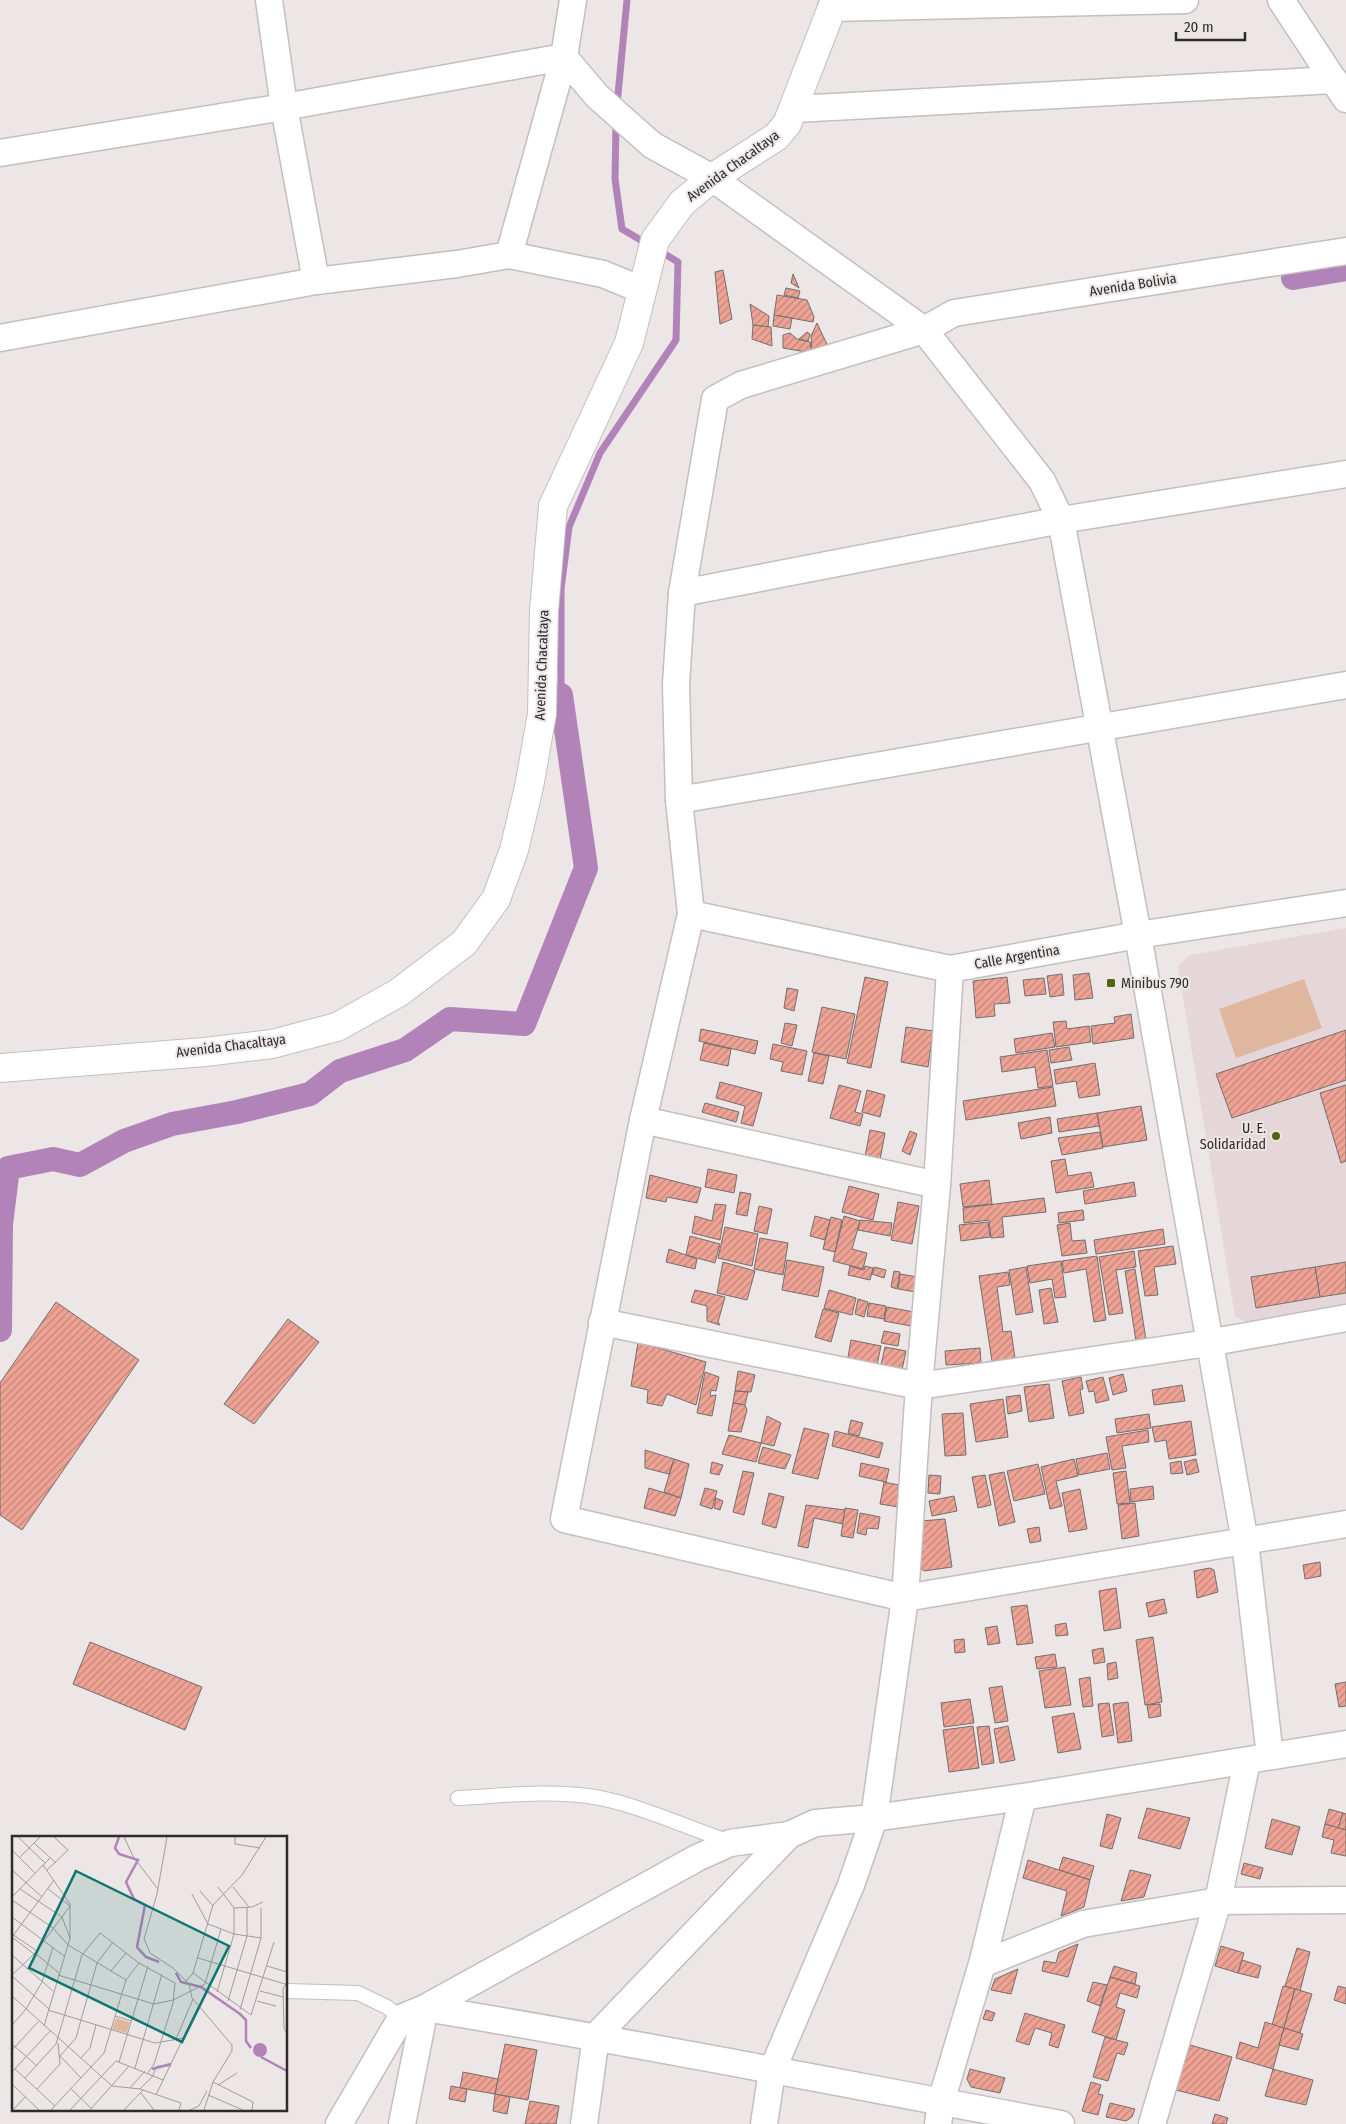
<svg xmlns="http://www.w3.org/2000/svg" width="1346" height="2124" viewBox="0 0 1346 2124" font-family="'Fira Sans Condensed',sans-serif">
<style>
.built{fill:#e5d7d9}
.pitch{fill:#dfb79e}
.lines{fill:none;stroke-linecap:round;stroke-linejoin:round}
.stream{stroke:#b183b9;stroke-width:7}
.canal{stroke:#b183b9;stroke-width:24}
.building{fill:url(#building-hatch);stroke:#736e6d}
.service-casing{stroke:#c4bebf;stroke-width:16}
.minor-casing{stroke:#c4bebf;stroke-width:29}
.tertiary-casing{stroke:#c4bebf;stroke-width:30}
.service{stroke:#fff;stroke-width:14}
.minor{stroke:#fff;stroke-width:26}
.tertiary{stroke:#fff;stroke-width:28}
.poi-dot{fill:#516611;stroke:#ece6e7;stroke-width:2}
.labels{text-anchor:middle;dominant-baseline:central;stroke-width:4;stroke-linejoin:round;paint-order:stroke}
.street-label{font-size:14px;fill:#2e2b2c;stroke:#ece6e7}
.poi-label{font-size:14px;fill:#2e2b2c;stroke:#ece6e7;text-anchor:start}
.inset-river{fill:none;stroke:#b183b9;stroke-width:2.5}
.inset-road{fill:none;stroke:#a09b9c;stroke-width:1}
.view{fill:#0f766e;fill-opacity:0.15;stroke:#0f766e;stroke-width:2.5}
.inset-edge{fill:none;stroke:#2e2b2c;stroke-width:2.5}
</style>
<defs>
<pattern id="building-hatch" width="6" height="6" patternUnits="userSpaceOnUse" patternTransform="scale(1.25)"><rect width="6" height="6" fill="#efa395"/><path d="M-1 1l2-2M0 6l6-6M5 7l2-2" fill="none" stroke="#c2857a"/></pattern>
</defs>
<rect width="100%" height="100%" fill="#ece6e7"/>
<polygon class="built" points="1346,928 1346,1306 1248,1323 1235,1316 1178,966 1190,955"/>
<polygon class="pitch" points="1304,979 1322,1028 1236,1058 1219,1009"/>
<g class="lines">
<g class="stream">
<polyline points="617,105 627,0"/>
<polyline points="616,124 615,179 622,229 649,245"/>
<polyline points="561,695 561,589 569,527 600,453 676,340 678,262 658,250"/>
</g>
<g class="canal">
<polyline points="1293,278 1346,269"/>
<polyline points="0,1330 1,1224 8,1168 53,1159 80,1165 124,1141 172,1124 237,1112 310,1094 340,1071 405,1050 450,1019 524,1024 586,868 561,695"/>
</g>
</g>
<g class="building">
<polygon points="723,270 732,319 720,324 715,272"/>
<polygon points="793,274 799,288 791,283"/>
<polygon points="786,288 800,291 798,298 784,295"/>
<polygon points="777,295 807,300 814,317 813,322 774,315"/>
<polygon points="750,304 769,316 768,327 753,325"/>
<polygon points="774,315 792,318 790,329 773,326"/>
<polygon points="817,323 824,338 832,354 812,355 811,336"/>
<polygon points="753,325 771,327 772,346 752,339"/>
<polygon points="807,332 810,334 808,341 799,339"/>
<polygon points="790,333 797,339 810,342 812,353 783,348 783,335"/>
<polygon points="1089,973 1093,998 1075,1000 1073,975"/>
<polygon points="1062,974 1064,995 1050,997 1047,976"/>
<polygon points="865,977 888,982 871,1068 847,1063"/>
<polygon points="1007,977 1010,1003 994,1004 995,1016 976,1018 973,981"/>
<polygon points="1044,978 1046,994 1025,996 1023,980"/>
<polygon points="787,988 798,990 794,1011 784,1008"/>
<polygon points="822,1007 855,1014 846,1059 812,1052"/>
<polygon points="1131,1014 1134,1038 1093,1044 1091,1026 1115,1023 1114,1017"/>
<polygon points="1066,1021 1067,1029 1089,1026 1091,1042 1056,1047 1053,1022"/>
<polygon points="785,1023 797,1025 792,1046 781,1043"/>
<polygon points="906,1027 933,1031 928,1067 901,1062"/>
<polygon points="701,1029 758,1041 755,1054 699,1041"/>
<polygon points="1346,1030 1346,1080 1232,1118 1216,1074"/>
<polygon points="1052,1033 1055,1047 1016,1053 1014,1039"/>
<polygon points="704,1043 731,1049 728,1066 700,1060"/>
<polygon points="773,1044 807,1051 802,1075 781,1071 783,1062 770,1059"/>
<polygon points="1069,1047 1072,1060 1051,1063 1049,1050"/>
<polygon points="1047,1050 1053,1086 1038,1088 1035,1067 1002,1072 1000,1057"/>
<polygon points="814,1053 829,1056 823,1084 808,1081"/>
<polygon points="1095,1063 1100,1095 1079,1098 1076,1081 1056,1084 1054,1070"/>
<polygon points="720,1082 762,1093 753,1126 741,1123 745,1106 716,1098"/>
<polygon points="839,1085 861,1091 855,1112 863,1114 860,1126 830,1118"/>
<polygon points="1346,1085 1346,1161 1341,1163 1320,1093"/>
<polygon points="1053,1087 1056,1106 966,1120 963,1101"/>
<polygon points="867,1090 885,1095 880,1117 862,1112"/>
<polygon points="705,1103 739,1112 736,1122 702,1112"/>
<polygon points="1141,1106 1147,1140 1103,1147 1097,1113"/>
<polygon points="1097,1113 1099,1126 1059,1132 1057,1119"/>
<polygon points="1050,1117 1052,1133 1021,1139 1018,1123"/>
<polygon points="870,1130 885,1133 880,1160 865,1157"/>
<polygon points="910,1131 917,1134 910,1155 902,1151"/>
<polygon points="1100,1132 1103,1148 1062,1155 1058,1138"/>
<polygon points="1065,1159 1068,1176 1091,1172 1094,1187 1056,1193 1051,1161"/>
<polygon points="708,1169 737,1175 734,1193 705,1187"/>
<polygon points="650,1175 701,1188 697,1203 667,1197 666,1202 646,1198"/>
<polygon points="989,1180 992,1204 963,1207 960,1184"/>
<polygon points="1134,1182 1136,1196 1085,1204 1083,1191"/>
<polygon points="849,1186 879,1194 873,1220 842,1212"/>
<polygon points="740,1192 751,1194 747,1216 736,1214"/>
<polygon points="1044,1198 1046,1212 1002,1217 1004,1237 991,1238 989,1220 964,1223 963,1208"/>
<polygon points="898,1202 919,1206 912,1244 891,1240"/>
<polygon points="715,1204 726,1205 720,1240 692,1233 695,1216 712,1221"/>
<polygon points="759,1206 772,1209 767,1234 754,1231"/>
<polygon points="1083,1210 1084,1220 1059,1223 1058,1213"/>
<polygon points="815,1216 830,1220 825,1240 810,1236"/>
<polygon points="844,1216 860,1221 852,1249 867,1253 863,1269 833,1261"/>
<polygon points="831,1217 842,1220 835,1252 823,1249"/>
<polygon points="860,1220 892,1223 890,1236 858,1230"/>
<polygon points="988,1222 990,1237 961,1241 959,1225"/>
<polygon points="1070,1223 1072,1241 1085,1240 1087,1253 1062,1256 1057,1225"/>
<polygon points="725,1227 758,1234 752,1266 718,1258"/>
<polygon points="1163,1229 1165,1244 1096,1254 1094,1240"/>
<polygon points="690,1236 720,1244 715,1263 686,1255"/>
<polygon points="760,1238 788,1243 783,1275 754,1269"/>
<polygon points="1173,1246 1176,1264 1154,1267 1158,1295 1145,1296 1138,1251"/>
<polygon points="669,1249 697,1259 695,1269 666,1262"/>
<polygon points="1134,1251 1136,1267 1116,1270 1123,1313 1109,1315 1099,1257"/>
<polygon points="1097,1256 1106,1320 1094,1322 1086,1269 1064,1273 1062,1261"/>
<polygon points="787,1260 824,1267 818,1297 782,1290"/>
<polygon points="1061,1261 1066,1297 1055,1298 1052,1279 1030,1283 1027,1266"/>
<polygon points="723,1262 755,1271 747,1300 717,1293"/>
<polygon points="1346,1262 1346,1293 1320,1297 1315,1267"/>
<polygon points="850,1266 864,1270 865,1266 873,1268 870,1280 848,1275"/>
<polygon points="874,1267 886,1270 884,1278 872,1274"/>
<polygon points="1026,1267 1033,1312 1016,1315 1009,1270"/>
<polygon points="1315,1267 1320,1297 1256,1308 1251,1277"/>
<polygon points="1135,1269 1146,1340 1136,1341 1125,1271"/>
<polygon points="894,1271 900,1272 897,1289 891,1287"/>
<polygon points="1008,1272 1010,1285 997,1287 1003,1332 1011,1331 1015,1358 992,1361 979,1276"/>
<polygon points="900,1274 918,1277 916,1292 898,1289"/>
<polygon points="1051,1288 1058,1322 1044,1324 1039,1290"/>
<polygon points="695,1290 725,1297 718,1322 720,1325 707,1321 707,1306 691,1302"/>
<polygon points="829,1290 856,1298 852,1315 824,1308"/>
<polygon points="858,1299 868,1302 864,1317 855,1314"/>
<polygon points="56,1302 139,1360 22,1530 0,1515 0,1383"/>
<polygon points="869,1303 886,1306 884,1319 867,1316"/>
<polygon points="887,1307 914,1312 911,1326 884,1321"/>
<polygon points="823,1309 839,1313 831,1342 815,1337"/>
<polygon points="288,1319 319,1342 254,1424 224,1404"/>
<polygon points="884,1331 900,1334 898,1346 881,1343"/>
<polygon points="851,1340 881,1346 875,1374 846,1368"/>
<polygon points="638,1342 706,1362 696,1405 667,1394 662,1406 647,1403 648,1390 631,1386"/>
<polygon points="885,1347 906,1351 900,1379 879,1374"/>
<polygon points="980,1348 981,1363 946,1365 945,1351"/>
<polygon points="738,1371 755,1375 751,1392 735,1391"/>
<polygon points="705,1372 719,1377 716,1391 711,1390 710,1396 716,1395 712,1416 697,1413"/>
<polygon points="1123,1374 1127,1391 1113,1395 1109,1378"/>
<polygon points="1081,1377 1083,1389 1080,1390 1084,1413 1069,1416 1062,1381"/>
<polygon points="1103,1377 1109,1400 1096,1403 1094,1391 1089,1392 1086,1381"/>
<polygon points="1049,1384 1054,1418 1029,1422 1024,1387"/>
<polygon points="1182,1385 1185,1401 1154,1405 1152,1390"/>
<polygon points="735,1391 748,1392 745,1405 733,1403"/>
<polygon points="1020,1395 1022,1411 1008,1414 1006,1397"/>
<polygon points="1003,1399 1008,1437 976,1442 970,1404"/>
<polygon points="733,1403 745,1405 747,1410 741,1432 728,1431"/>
<polygon points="963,1413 966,1455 945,1456 942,1414"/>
<polygon points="1149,1414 1151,1428 1117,1433 1115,1419"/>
<polygon points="767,1416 781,1423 774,1446 761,1443"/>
<polygon points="851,1420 863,1423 859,1436 848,1433"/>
<polygon points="1191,1421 1196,1455 1169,1459 1166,1440 1155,1442 1152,1427"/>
<polygon points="804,1428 829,1434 818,1479 792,1473"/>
<polygon points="1148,1430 1149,1442 1122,1446 1126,1468 1112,1470 1106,1437"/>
<polygon points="835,1431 883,1443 879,1458 832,1446"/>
<polygon points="729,1435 761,1443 756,1462 722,1454"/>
<polygon points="763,1447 791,1455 785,1469 758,1463"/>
<polygon points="645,1450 674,1459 669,1474 645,1468"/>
<polygon points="1107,1453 1110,1469 1079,1475 1076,1459"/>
<polygon points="674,1459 689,1464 681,1498 664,1492"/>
<polygon points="1074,1459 1078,1476 1056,1481 1062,1506 1050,1509 1041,1467"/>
<polygon points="1196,1459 1199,1472 1187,1475 1184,1462"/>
<polygon points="1181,1461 1183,1473 1171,1474 1170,1463"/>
<polygon points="712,1462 723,1465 719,1475 710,1473"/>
<polygon points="861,1463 889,1469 886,1482 859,1476"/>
<polygon points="1038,1464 1045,1494 1014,1501 1007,1471"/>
<polygon points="743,1471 754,1473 744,1515 733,1512"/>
<polygon points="1126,1471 1130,1503 1117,1504 1113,1473"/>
<polygon points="1004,1472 1015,1522 999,1526 989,1475"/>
<polygon points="929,1475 941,1476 940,1494 928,1493"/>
<polygon points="985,1475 991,1505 978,1508 972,1477"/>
<polygon points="884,1482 903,1486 899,1507 880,1504"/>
<polygon points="1153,1486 1154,1499 1131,1502 1130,1489"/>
<polygon points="649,1488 681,1498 675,1516 644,1508"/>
<polygon points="705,1488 717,1491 712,1509 700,1505"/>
<polygon points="1080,1489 1087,1529 1069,1532 1062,1493"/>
<polygon points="769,1493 784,1497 776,1528 762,1524"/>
<polygon points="954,1496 957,1511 932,1516 929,1501"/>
<polygon points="716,1498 723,1501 720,1510 714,1508"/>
<polygon points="1135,1503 1139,1536 1122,1539 1118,1505"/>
<polygon points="806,1505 845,1510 843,1524 814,1518 808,1548 798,1546"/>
<polygon points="845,1508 858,1510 853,1538 841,1536"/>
<polygon points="860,1513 880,1517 878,1529 867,1528 866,1535 857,1533"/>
<polygon points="945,1519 952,1567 924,1571 914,1562 921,1521"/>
<polygon points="1039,1527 1041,1541 1030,1543 1027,1529"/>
<polygon points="1320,1562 1321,1576 1305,1579 1303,1565"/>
<polygon points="1210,1568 1214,1570 1218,1592 1197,1598 1194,1571"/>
<polygon points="1116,1588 1121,1628 1104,1631 1099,1591"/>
<polygon points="1164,1599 1167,1613 1149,1617 1146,1603"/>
<polygon points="1027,1605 1033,1643 1017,1645 1011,1607"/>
<polygon points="1066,1623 1068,1635 1056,1636 1055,1625"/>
<polygon points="997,1626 1000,1643 988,1645 985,1628"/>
<polygon points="1153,1637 1162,1702 1145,1705 1136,1640"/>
<polygon points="964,1639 965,1652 955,1653 954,1640"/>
<polygon points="90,1642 202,1687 185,1730 73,1684"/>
<polygon points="1103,1648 1105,1662 1094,1664 1092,1650"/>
<polygon points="1055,1654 1057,1667 1037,1669 1035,1657"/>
<polygon points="1116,1662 1118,1678 1108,1680 1107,1664"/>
<polygon points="1065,1667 1071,1705 1045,1708 1039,1671"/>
<polygon points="1090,1677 1093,1706 1083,1707 1079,1679"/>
<polygon points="1346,1682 1346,1706 1339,1707 1335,1684"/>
<polygon points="1002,1686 1008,1721 995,1723 989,1688"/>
<polygon points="970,1699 974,1723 944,1727 941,1703"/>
<polygon points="1128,1702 1132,1741 1118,1743 1113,1704"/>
<polygon points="1109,1703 1114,1735 1102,1737 1098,1704"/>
<polygon points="1160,1704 1161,1716 1149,1718 1147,1705"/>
<polygon points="1074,1713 1081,1749 1058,1753 1052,1717"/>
<polygon points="973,1726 979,1768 949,1772 943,1730"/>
<polygon points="989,1726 994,1763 982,1765 977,1727"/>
<polygon points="1008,1726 1015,1760 1000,1763 994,1729"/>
<polygon points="1147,1808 1190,1818 1180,1849 1138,1838"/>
<polygon points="1329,1809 1343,1813 1338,1828 1325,1824"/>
<polygon points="1343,1813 1346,1814 1346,1830 1338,1828"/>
<polygon points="1107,1814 1121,1818 1112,1849 1100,1846"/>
<polygon points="1272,1819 1300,1827 1292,1855 1265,1848"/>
<polygon points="1325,1824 1346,1830 1346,1856 1331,1853 1334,1840 1322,1837"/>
<polygon points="1063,1857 1094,1866 1090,1880 1059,1870"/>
<polygon points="1028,1860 1090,1880 1084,1907 1061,1916 1067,1891 1023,1878"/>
<polygon points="1244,1863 1263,1868 1260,1879 1241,1874"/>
<polygon points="1130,1870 1151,1875 1144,1897 1121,1901"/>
<polygon points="1078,1944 1068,1977 1042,1971 1044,1961 1056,1963 1059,1952"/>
<polygon points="1221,1946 1244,1953 1238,1973 1215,1966"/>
<polygon points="1297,1948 1310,1952 1300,1991 1285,1986"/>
<polygon points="1242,1960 1261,1966 1258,1978 1238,1973"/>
<polygon points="1114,1966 1137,1973 1135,1984 1110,1977"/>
<polygon points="1018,1969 1011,1994 991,1990 995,1979"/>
<polygon points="1110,1977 1140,1986 1137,1998 1120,1993 1116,2007 1125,2010 1116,2040 1092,2032"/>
<polygon points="1093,1982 1107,1985 1100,2006 1087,2001"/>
<polygon points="1283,1986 1295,1989 1284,2028 1272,2025"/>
<polygon points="1338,1986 1346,1988 1346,2004 1334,2000"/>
<polygon points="1295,1989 1312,1994 1300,2033 1284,2028"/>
<polygon points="986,2010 995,2013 992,2021 983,2019"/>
<polygon points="1025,2013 1065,2025 1058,2048 1049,2045 1052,2033 1035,2028 1029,2045 1016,2041"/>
<polygon points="1265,2022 1284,2028 1273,2069 1236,2058 1240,2042 1258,2048"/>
<polygon points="1284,2028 1303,2034 1298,2050 1279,2045"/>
<polygon points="1105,2037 1128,2043 1124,2055 1117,2053 1108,2081 1093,2077"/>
<polygon points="505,2044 537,2050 528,2100 495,2094"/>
<polygon points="1190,2045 1232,2057 1219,2101 1176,2090"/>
<polygon points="970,2069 1005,2078 1000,2093 971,2087 967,2079"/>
<polygon points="1273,2069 1313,2080 1306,2105 1265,2096"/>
<polygon points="463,2072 498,2079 495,2094 460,2088"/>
<polygon points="1091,2082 1101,2085 1098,2094 1103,2095 1098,2115 1082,2111"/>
<polygon points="451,2086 467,2089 465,2102 449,2099"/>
<polygon points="495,2094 510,2097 507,2114 493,2111"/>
<polygon points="530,2101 559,2106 556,2124 525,2124"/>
<polygon points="1110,2103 1135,2109 1132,2117 1126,2121 1106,2117"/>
<polygon points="1215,2114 1228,2118 1226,2124 1212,2124"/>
</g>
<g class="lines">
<g class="service-casing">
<g id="service">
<path d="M458 1798C501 1796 545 1790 588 1796 633 1802 685 1827 730 1842"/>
<polyline points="286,1991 358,1993 387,2007 401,2018"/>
</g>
</g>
<g class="minor-casing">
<g id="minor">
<polyline points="269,0 284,107 316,281"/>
<polyline points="1281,0 1346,99"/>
<polyline points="831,8 1185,0"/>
<polyline points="795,109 1334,80"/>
<polyline points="0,153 284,107 564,57 597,96 652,145 712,178 924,330 1042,481 1061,520 1138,935 1245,1542 1270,1756"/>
<polyline points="1346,251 954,313 924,330 741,385 715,399 682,593 676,684 679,800 691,914 643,1120 564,1519 905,1598 1346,1524"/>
<polyline points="509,255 564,57 573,0"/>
<polyline points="0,338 316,281 457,264 509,255 603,274 642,290"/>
<polyline points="682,593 1061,520 1346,474"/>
<polyline points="679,800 1346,685"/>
<polyline points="691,914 950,969 1138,935 1346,903"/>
<polyline points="643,1120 937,1185"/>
<polyline points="602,1322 919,1386 1208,1343 1346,1318"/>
<polyline points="982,1964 1083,1924 1218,1901 1346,1900"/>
<path d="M425 2008C638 2043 849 2085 1061 2124"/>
<polyline points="339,2124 401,2018 425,2008 697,1858 730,1843 789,1835"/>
<polyline points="402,2124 425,2008"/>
<polyline points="584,2124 596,2036 789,1835 815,1823 874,1818 1023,1797 1346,1744"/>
<polyline points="764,2124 772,2071 851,1885 874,1818 905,1598 919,1386 937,1185 950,969"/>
<polyline points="938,2124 941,2102 982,1964 1023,1797"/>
<polyline points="1152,2124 1218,1901 1247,1761"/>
</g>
</g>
<g class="tertiary-casing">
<polyline id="tertiary" points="0,1068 205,1052 272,1044 337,1027 398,993 464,943 496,899 514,850 529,787 542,714 544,611 553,506 629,343 655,240 682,203 712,178 776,137 787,124 835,0"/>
</g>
<use href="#service" class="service"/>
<use href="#minor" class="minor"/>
<use href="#tertiary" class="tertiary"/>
</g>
<g class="poi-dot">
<rect x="1106" y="978" width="10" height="10" rx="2.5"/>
<circle cx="1276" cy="1136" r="5"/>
</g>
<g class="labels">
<g class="street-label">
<text transform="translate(733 166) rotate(-36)">Avenida Chacaltaya</text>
<text transform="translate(1133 285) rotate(-9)">Avenida Bolivia</text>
<text transform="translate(542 665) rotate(-88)">Avenida Chacaltaya</text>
<text transform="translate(1017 957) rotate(-10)">Calle Argentina</text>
<text transform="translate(231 1046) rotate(-7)">Avenida Chacaltaya</text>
</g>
<g class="poi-label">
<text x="1121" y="983">Minibus 790</text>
<text x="1266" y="1128" text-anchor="end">U. E.<tspan x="1266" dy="16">Solidaridad</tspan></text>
</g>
</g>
<g transform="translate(12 1836)">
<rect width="275" height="275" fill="#ece6e7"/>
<path d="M104 182 118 186 115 197 100 193Z" fill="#dfb79e"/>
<path d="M241 214a7 7 0 1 1 14 0a7 7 0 1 1-14 0Z" fill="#b183b9"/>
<path class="inset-river" d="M107 1 103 12 107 18 126 24 114 46 122 63 133 69 125 111 134 121 147 126M164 137 169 146 189 151 228 178 234 184V205L239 212M249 221 275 235M140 233 159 228"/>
<path class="inset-road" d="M6 1 33 27M112 1 122 22 146 53M155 1 145 58 132 103 138 117 161 132 177 148 180 162 220 209V215L201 246 192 274M223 1V8L248 12M22 7 44 27M0 14 23 37M8 21 28 1M31 29 58 68V102M0 34 30 61M35 34 56 14 42 1M206 51 222 72 240 71 251 66M221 51 237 71M8 53 50 81 58 102 32 190M36 53 58 70M188 55 201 70M180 58 196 88 222 98 249 102M0 61 38 22M0 64 41 92 56 109 114 144M0 81 52 120M0 98 25 115M23 117 47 137M22 118 0 101 42 44M0 119 41 155M186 122 273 148M255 130 275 136M99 135 114 117M181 137 239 179 262 106M0 139 23 117 58 70M46 139 142 168 161 164 193 148 209 93M0 140 37 173M174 145 181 137 201 69 230 39 254 1M275 146 271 153 272 193 275 197M248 155 271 161M205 156 222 98V72M0 160 100 250 128 253 169 267 167 274M216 165 235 100V71M245 165 264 170M36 174 143 207 172 202M228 174 249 102V72M103 180 120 185M0 189 14 173 30 146 41 111M164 203 181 163M0 208 25 230M0 214 27 185M69 222 78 212 84 189M107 226 136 130M123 232 150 138M3 233 43 270M0 236 38 195M13 242 44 208 70 119 88 97 127 127 163 147 161 167 142 228 136 237M69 242 48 220 64 202 85 127 101 106M201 246 241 266 240 274M0 248 27 274M206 249 225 237M118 252 133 235M25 253 48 228 46 207M59 253 80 273M128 253 140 241 145 230H159M129 257 142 274M144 259 187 169M196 259 231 274M1 274 13 261M39 274 92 217 114 144 127 127M58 274 104 225 151 244M78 274 117 230M112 274 131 254M178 274 187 270 195 255"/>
<path class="view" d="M64 35 217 110 170 206 17 132Z"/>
<rect width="275" height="275" class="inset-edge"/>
</g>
<path d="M1176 32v8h69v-8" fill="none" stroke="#2e2b2c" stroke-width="2.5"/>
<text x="1184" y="32" font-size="15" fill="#2e2b2c" stroke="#ece6e7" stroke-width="4" paint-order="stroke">20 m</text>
</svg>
